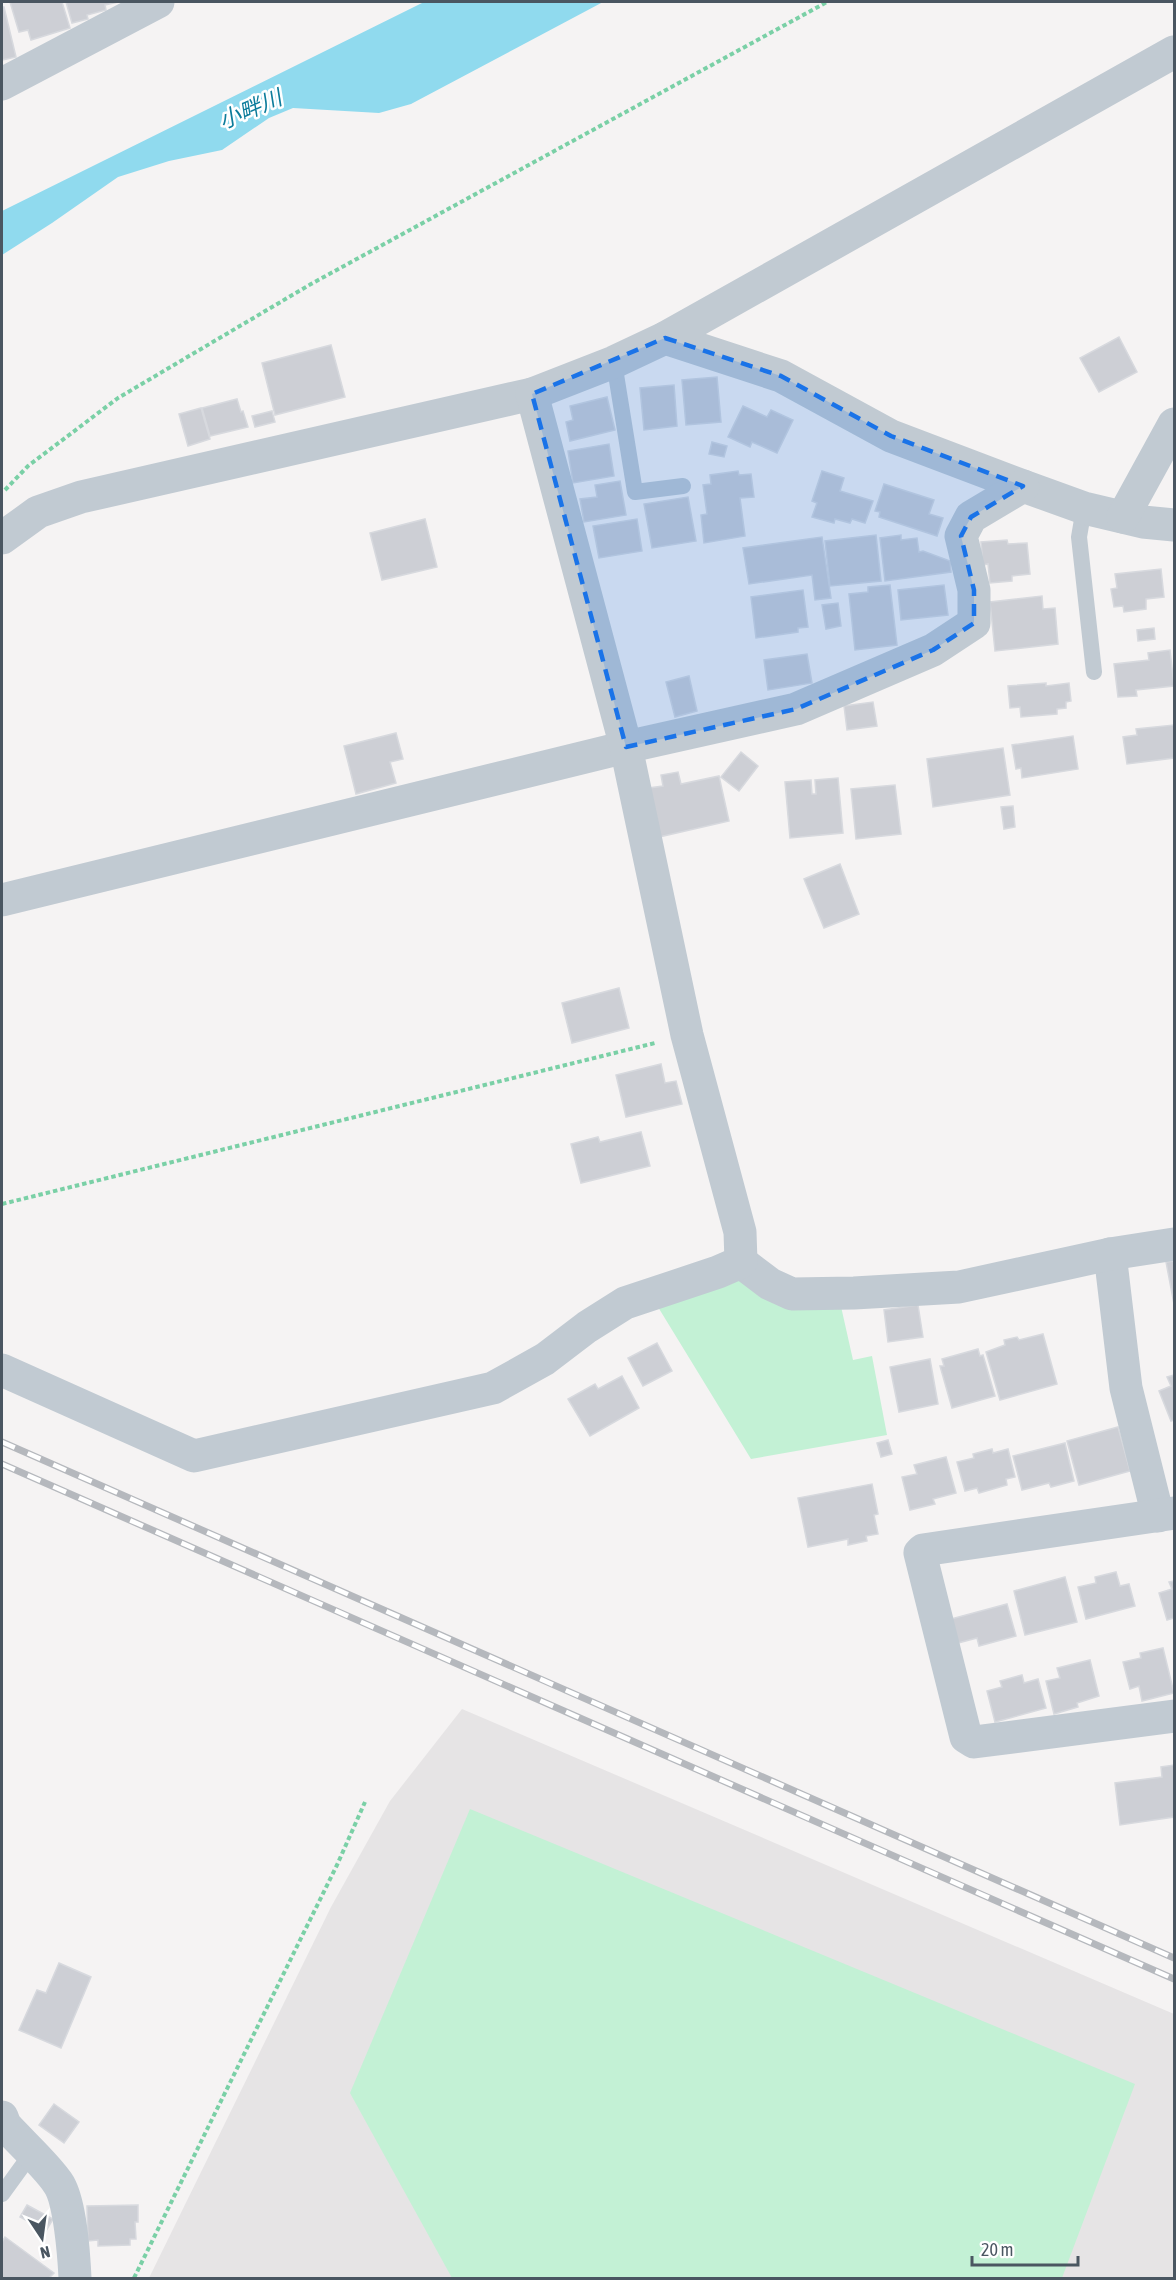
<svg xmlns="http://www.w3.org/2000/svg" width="1176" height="2280" viewBox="0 0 1176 2280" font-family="'Asap Condensed','Noto Sans JP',sans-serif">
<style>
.education{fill:#e6e4e5}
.green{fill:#c3f1d5}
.water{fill:#90daee}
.building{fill:#cdcfd5;stroke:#d7d9de;stroke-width:1.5}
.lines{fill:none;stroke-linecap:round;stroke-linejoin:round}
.path{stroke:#7ad0a6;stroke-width:4;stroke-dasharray:4.5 3;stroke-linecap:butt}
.service{stroke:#c1cad2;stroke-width:16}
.minor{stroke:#c1cad2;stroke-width:33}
.rail-casing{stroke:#b5b8bd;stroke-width:7}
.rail{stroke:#fff;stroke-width:4.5;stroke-dasharray:14;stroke-linecap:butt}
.marked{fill:#1a73e8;fill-opacity:0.2;stroke:#1a73e8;stroke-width:4.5;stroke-dasharray:12 8;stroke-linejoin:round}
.labels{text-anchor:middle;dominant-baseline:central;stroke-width:5;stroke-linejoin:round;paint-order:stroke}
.water-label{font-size:22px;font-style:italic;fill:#0c7c9b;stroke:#fff}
</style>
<rect width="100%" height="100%" fill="#f5f3f3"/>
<polygon class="education" points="462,1709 1174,2014 1174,2278 149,2278 331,1907 390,1801"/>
<g class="green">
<polygon points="736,1279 840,1302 853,1360 872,1356 887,1435 751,1459 658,1307"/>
<polygon points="470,1809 1135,2084 1062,2278 452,2278 350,2093"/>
</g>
<polygon class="water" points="424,2 603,2 411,104 379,113 293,108 269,118 222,150 169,161 118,177 52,223 2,255 2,211"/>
<g class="building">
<polygon points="10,2 62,2 70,28 31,40 28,30 19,32"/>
<polygon points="66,2 118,2 105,5 106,10 87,15 88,19 72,23"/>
<polygon points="2,7 4,7 16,57 2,60"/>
<polygon points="1119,337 1137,372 1099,392 1080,358"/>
<polygon points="331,345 345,397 275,415 262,363"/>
<polygon points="717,377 721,422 686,425 682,380"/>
<polygon points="674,385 677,426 644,430 640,388"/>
<polygon points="607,397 615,430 570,441 566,422 573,420 570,406"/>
<polygon points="237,399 241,412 243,411 248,427 210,436 202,408"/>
<polygon points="743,406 767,417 771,410 793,420 777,453 752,442 750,447 728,437"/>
<polygon points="201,408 210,439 188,446 179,414"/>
<polygon points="272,411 275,422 255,427 252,416"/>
<polygon points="712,442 727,446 724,457 709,454"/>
<polygon points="609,444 614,476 573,483 568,451"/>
<polygon points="738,471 739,475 751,474 754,497 740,498 745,536 704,543 701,515 707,514 703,485 711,484 710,475"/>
<polygon points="822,471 844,478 840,491 873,501 865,523 852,519 850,523 835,519 834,523 812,517 817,503 812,501"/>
<polygon points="620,481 626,515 584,522 580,499 597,497 595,485"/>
<polygon points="884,484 934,500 929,514 943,518 937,536 879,517 880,512 875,511"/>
<polygon points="688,497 696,541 652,548 644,504"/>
<polygon points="425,519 437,567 382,580 370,533"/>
<polygon points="637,519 642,551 599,558 593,526"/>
<polygon points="876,535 881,581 830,586 825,541"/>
<polygon points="901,535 901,540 917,538 919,552 923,551 950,561 951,572 885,581 880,538"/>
<polygon points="822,537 831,598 815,600 812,575 749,584 743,548"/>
<polygon points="1007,540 1008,544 1027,543 1030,574 1012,576 1012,581 990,583 988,564 983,565 981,542"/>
<polygon points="1161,569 1164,597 1146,599 1146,609 1124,612 1123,606 1114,607 1111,589 1117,588 1115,574"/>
<polygon points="890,585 897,645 855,650 849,594 868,592 868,587"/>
<polygon points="944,585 948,615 901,620 898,590"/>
<polygon points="803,590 808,627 798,628 798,632 756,638 751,597"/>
<polygon points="1042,596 1043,609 1055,608 1058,644 995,651 990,602"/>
<polygon points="838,603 841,626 826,629 822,605"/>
<polygon points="1154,628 1155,639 1138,641 1137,630"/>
<polygon points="1170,650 1174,686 1136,690 1137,696 1118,697 1114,664 1149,660 1148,653"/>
<polygon points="807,654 812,683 768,690 764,660"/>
<polygon points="689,676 697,711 675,717 666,682"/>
<polygon points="1046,683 1046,686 1069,683 1071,701 1066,702 1066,708 1057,709 1057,714 1021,717 1020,707 1010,708 1008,686"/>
<polygon points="873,702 877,726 847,730 844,706"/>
<polygon points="1174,725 1174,758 1127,764 1123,737 1137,735 1136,729"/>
<polygon points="396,733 403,759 390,762 396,783 356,794 344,746"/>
<polygon points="1073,736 1078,769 1022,778 1021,768 1016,769 1012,745"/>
<polygon points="1003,748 1010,795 933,807 927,759"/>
<polygon points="741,752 758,766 739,791 721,777"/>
<polygon points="678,772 681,784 719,776 729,821 659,837 649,788 663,786 661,775"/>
<polygon points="838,778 843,833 790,838 785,782 811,780 812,794 816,794 815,780"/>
<polygon points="895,785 901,834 856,839 851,789"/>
<polygon points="1013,806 1015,827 1004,829 1001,807"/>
<polygon points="840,864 859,914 824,928 804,879"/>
<polygon points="619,988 629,1028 572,1043 562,1003"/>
<polygon points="661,1064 665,1083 676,1081 682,1104 626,1117 616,1075"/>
<polygon points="641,1132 650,1166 581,1183 571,1144 598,1137 600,1142"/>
<polygon points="1174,1261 1174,1304 1166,1262"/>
<polygon points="918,1305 923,1337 888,1342 884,1310"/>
<polygon points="1043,1334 1057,1384 1000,1400 986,1352 1005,1345 1004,1340 1017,1337 1019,1340"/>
<polygon points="657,1343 672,1371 643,1386 628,1358"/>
<polygon points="978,1349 980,1356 983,1355 995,1396 952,1408 940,1366 944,1366 942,1359"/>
<polygon points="930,1359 938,1404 899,1412 890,1367"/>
<polygon points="1174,1375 1174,1420 1171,1421 1159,1391 1171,1386 1167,1377"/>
<polygon points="622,1376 639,1408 590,1436 568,1399 595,1384 598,1389"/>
<polygon points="1118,1427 1130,1471 1079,1485 1067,1441"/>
<polygon points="888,1440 892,1454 881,1457 877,1443"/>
<polygon points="1065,1443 1074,1481 1051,1487 1049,1483 1022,1490 1013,1456"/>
<polygon points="992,1449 993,1453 1008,1449 1015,1477 1006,1479 1007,1485 979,1493 977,1488 965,1491 957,1462 974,1458 973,1454"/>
<polygon points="946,1457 956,1493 933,1499 935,1504 910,1510 902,1477 917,1474 914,1465"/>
<polygon points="872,1484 878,1514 874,1515 878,1534 866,1536 867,1541 848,1545 848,1539 808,1547 798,1498"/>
<polygon points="1116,1572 1120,1586 1129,1584 1135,1606 1086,1619 1078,1587 1096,1583 1095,1577"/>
<polygon points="1065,1577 1077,1622 1025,1635 1014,1591"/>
<polygon points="1174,1581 1174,1618 1167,1620 1159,1593 1172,1589 1169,1582"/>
<polygon points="1007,1604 1016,1636 979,1646 977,1638 958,1643 951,1619"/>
<polygon points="1163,1648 1174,1693 1142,1701 1139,1686 1130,1689 1123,1662 1141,1658 1140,1653"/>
<polygon points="1090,1660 1099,1696 1077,1703 1078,1707 1054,1714 1046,1681 1060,1678 1057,1668"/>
<polygon points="1022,1675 1024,1683 1038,1679 1046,1708 995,1722 987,1691 1002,1687 1000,1681"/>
<polygon points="1174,1765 1174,1817 1120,1825 1115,1783 1162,1777 1161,1767"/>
<polygon points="59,1963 91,1977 61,2048 19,2030 37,1990 46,1993"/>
<polygon points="54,2104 79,2122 64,2143 39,2125"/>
<polygon points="27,2205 53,2219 46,2231 20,2217"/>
<polygon points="138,2205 138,2222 135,2222 136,2239 130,2239 130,2245 98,2246 98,2240 88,2241 87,2206"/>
<polygon points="5,2237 54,2273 49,2278 2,2278 2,2242"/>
</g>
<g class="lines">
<g class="path">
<polyline points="5,490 28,466 118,398 311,284 827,2"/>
<polyline points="2,1204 655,1043"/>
<polyline points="134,2278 337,1865 365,1802"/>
</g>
<g class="service">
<polyline points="614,362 635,492 683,486"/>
<polyline points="1084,508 1079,537 1094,672"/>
<polyline points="2,2194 31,2154"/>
</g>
<g class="minor">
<polyline points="2,84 158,2"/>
<polyline points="665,338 781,376 891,436 1023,486 1084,508 1143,522 1174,525"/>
<polyline points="1123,517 1174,424"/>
<polyline points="2,538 38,512 81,497 532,394 614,362 665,338 1174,52"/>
<polyline points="2,900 626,747 796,709 933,650 974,623 974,590 961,536 971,517 1023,486"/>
<polyline points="1110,1254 1126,1388 1158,1516"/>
<polyline points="741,1262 770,1284 792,1294 854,1293 959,1287 1110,1254 1174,1244"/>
<polyline points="2,1370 194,1456 493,1388 545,1359 587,1327 625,1303 718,1272 741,1262 740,1232 687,1035 626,747 532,394"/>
<polyline points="1174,1513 923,1550 920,1553 966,1737 974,1742 1174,1716"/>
<path d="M2 2117 5 2125C21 2143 46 2165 58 2183 70 2200 74 2257 75 2278"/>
</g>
<g class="rail-casing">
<g id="rail">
<polyline points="2,1442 1174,1958"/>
<polyline points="2,1464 1174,1979"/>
</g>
</g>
<use href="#rail" class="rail"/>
</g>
<path class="marked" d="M665 338 781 376 891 436 1023 486 971 517 961 536 974 590V623L933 650 796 709 626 747 532 394Z"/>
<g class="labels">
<g class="water-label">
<text transform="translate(250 109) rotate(-23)">小畔川</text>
</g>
</g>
<rect width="1176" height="2280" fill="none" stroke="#4a5661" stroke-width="6"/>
<g transform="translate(42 2238) rotate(167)" stroke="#ffffff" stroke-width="4.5" paint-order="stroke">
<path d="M0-4.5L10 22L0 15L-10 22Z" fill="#4a5661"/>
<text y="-9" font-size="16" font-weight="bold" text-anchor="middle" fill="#4a5661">N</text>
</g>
<path d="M972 2256v9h106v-9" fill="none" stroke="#4a5661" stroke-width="3"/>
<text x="981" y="2256" font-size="18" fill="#4a5661" stroke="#ffffff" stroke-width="4.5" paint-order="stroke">20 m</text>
</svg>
